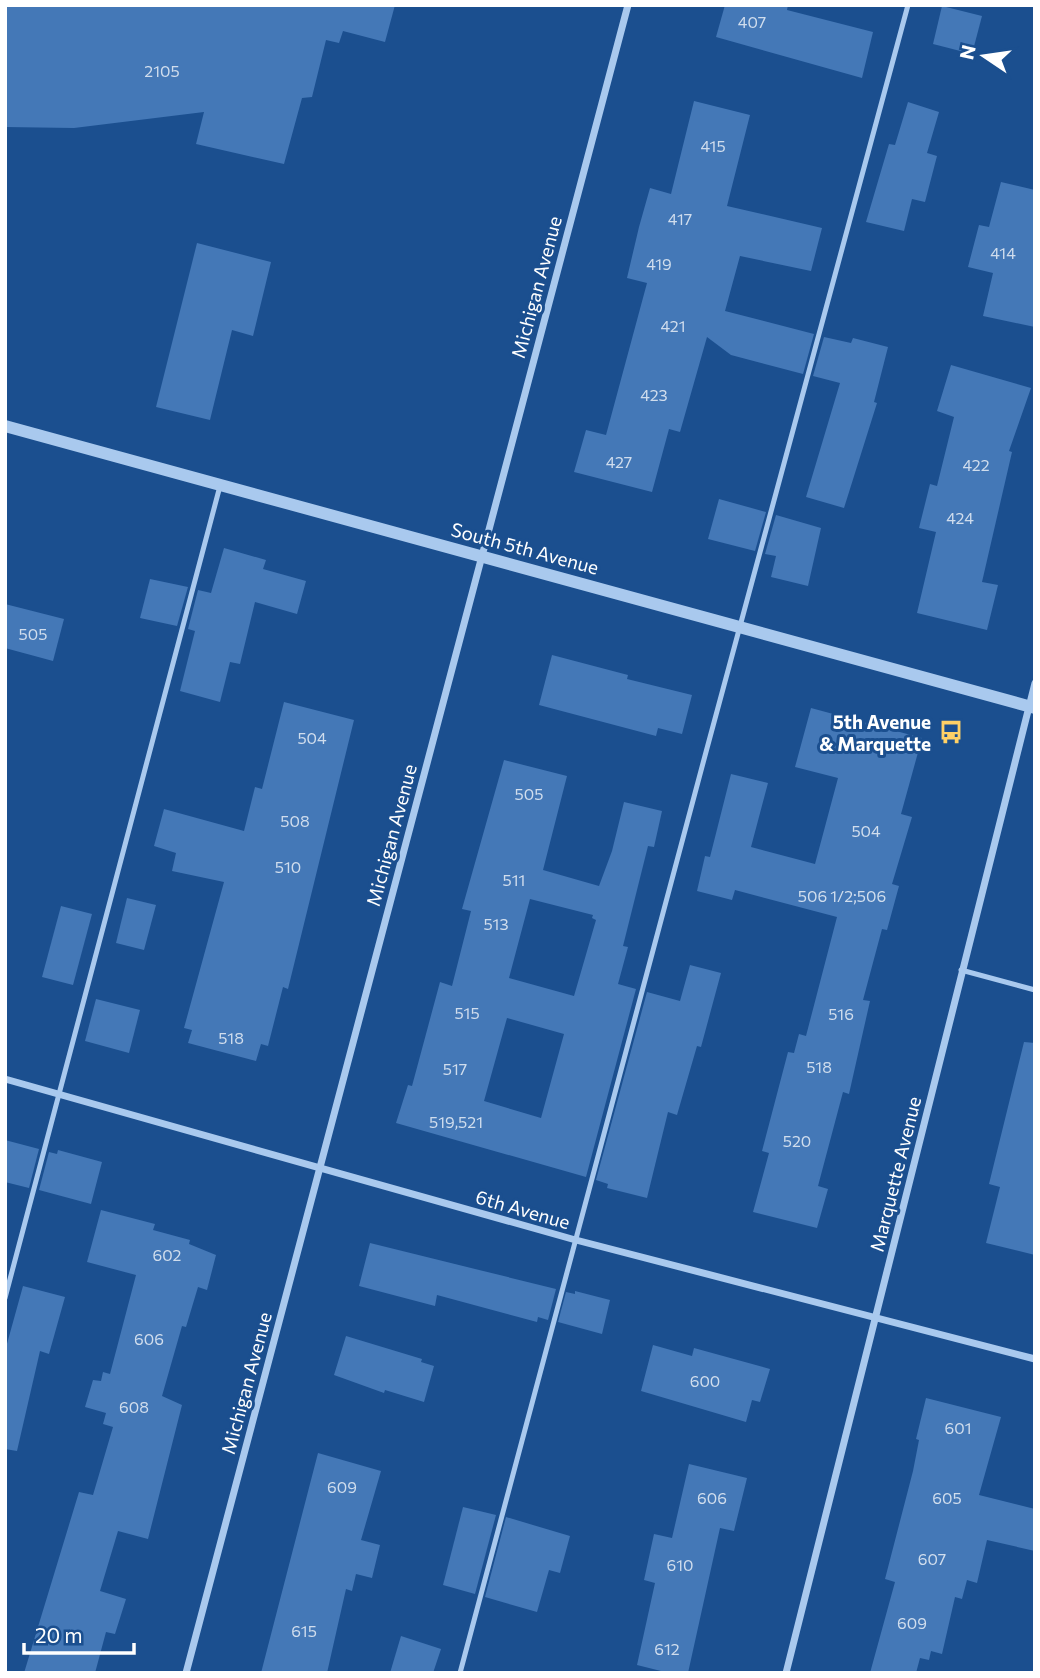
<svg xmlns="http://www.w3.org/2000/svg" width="1040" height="1678" viewBox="0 0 1040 1678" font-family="Commissioner,sans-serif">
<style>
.building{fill:#4478b7;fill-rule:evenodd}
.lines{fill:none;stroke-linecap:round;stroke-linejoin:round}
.service{stroke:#a9c9ee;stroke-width:5}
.minor{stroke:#a9c9ee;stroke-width:7}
.tertiary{stroke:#a9c9ee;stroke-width:12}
.labels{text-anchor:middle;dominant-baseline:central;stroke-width:6;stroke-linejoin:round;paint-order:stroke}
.number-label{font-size:16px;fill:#d0dded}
.street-label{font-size:19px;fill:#fff;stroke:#1b4f8f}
.poi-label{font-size:19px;font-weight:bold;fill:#fff;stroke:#1b4f8f;text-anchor:end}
</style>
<rect width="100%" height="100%" fill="#1b4f8f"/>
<g class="building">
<polygon points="5,5 395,5 385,42 343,31 339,43 326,40 312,97 302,98 284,164 196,144 204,112 74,128 5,127"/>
<polygon points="725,5 788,5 787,10 873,32 862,78 716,37"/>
<polygon points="942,6 982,16 972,54 933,44"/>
<polygon points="694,101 750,115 727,206 822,228 811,271 740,256 725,311 814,334 803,374 731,355 707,337 680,432 669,429 652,492 574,472 586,430 606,435 647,283 627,278 639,227 650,188 671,194"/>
<polygon points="908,102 939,112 927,153 937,156 925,202 912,199 904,231 866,222 889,144 895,145"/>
<polygon points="1001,182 1035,190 1035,327 983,316 993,273 968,267 979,225 989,227"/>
<polygon points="197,243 271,262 253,336 232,330 210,420 156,407"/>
<polygon points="824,337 851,343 853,338 888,347 874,402 877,403 844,508 806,497 840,383 813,376"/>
<polygon points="951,365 1031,388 1009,451 1012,452 982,582 998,585 987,630 917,613 936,532 919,528 930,484 937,486 954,417 937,411"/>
<polygon points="719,499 766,512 755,551 708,539"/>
<polygon points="776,515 821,528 808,586 771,577 776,556 765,554"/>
<polygon points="224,548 266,560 263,569 306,581 297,614 255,602 240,664 230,662 220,702 180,691 195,631 188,629 198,590 211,593"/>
<polygon points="150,579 188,587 177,626 140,618"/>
<polygon points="5,604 64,619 53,661 5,648"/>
<polygon points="552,655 628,675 627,679 692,695 682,734 658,728 656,736 539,705"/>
<polygon points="284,702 354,720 288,989 283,987 268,1046 261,1044 256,1061 188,1043 192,1030 184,1028 224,882 172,871 176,853 154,846 164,809 244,831 255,787 262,789"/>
<polygon points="811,708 922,738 901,814 912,817 892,884 899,886 887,930 882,929 863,1000 870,1001 849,1094 843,1092 818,1186 828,1189 817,1228 753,1212 769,1153 762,1151 788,1052 794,1053 799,1034 806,1036 837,917 735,890 732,900 697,891 705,856 710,857 731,774 768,783 751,847 815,864 838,778 795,767"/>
<path d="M504 760 567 776 543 870 599 886 612 851 624 802 662 811 654 847 648 846 623 946 628 947 618 984 636 989 586 1177 396 1123 408 1085 412 1086 440 982 452 986 471 911 462 909ZM530 899 593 915 592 918 596 920 574 996 509 978ZM507 1018 564 1034 541 1118 484 1101Z"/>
<polygon points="127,898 156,905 144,950 116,943"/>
<polygon points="61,906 92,914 73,985 42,977"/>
<polygon points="690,965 721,973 701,1047 697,1046 677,1115 668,1112 647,1198 607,1188 608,1184 596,1180 647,992 680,1001"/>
<polygon points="96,999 140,1010 129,1053 85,1041"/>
<polygon points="1024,1042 1035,1043 1035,1255 986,1243 1000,1187 989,1184"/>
<polygon points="5,1140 39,1149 29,1188 5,1182"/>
<polygon points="58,1150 102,1162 91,1204 39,1190 49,1152 57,1154"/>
<polygon points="101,1210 155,1224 153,1230 190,1240 189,1244 216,1255 207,1290 198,1287 186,1327 182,1326 162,1396 182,1405 148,1539 118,1531 100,1591 126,1599 115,1634 106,1632 95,1673 24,1673 79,1492 93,1495 113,1427 103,1424 106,1413 85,1407 93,1380 101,1381 103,1372 110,1374 136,1275 87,1262"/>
<polygon points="370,1243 556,1289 548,1320 538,1317 537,1322 437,1295 435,1306 359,1286"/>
<polygon points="23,1286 65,1297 49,1354 40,1351 17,1451 5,1449 5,1351"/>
<polygon points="575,1291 610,1300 602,1334 558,1322 566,1292 575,1294"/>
<polygon points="346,1336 422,1359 421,1362 434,1366 424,1402 385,1390 384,1393 334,1375"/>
<polygon points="653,1345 692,1356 694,1348 770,1369 760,1402 752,1400 746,1422 641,1391"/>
<polygon points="926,1398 1001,1417 979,1495 1035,1509 1035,1551 987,1540 977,1583 967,1580 962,1599 955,1597 942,1654 931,1651 929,1660 920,1658 916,1673 870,1673 895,1582 885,1579 913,1471 919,1440 916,1439"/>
<polygon points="318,1453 381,1471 361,1540 380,1545 372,1578 356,1574 352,1591 346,1589 327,1673 261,1673"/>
<polygon points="689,1464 747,1478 734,1531 720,1528 688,1673 669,1673 637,1665 655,1583 644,1580 654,1534 672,1538"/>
<polygon points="463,1507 496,1515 475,1594 443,1585"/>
<polygon points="506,1517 570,1536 560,1573 549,1570 537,1612 485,1597"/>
<polygon points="401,1636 441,1649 433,1673 390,1673"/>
</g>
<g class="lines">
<g class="service">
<polyline points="961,970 1035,990"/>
<polyline points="5,1298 220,486"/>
<path d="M460 1673C605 1116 759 561 908 5"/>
</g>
<g class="minor">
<polyline points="5,1079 572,1239 1035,1359"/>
<polyline points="186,1673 628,5"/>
<polyline points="786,1673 1035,683"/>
</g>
<polyline class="tertiary" points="5,426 1035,708"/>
</g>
<defs>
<g id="bus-bare" transform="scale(1.89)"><path d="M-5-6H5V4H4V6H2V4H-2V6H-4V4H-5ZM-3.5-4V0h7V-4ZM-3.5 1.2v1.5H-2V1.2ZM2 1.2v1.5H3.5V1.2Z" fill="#ffd166" stroke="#1b4f8f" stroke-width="2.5" paint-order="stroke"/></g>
</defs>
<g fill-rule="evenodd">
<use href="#bus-bare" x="951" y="732"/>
</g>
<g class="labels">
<g class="number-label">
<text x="752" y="21">407</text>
<text x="162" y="70">2105</text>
<text x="713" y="145">415</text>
<text x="680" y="218">417</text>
<text x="1003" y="252">414</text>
<text x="659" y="263">419</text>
<text x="673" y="325">421</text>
<text x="654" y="394">423</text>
<text x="619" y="461">427</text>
<text x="976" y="464">422</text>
<text x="960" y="517">424</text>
<text x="33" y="633">505</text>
<text x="312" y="737">504</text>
<text x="529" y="793">505</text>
<text x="295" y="820">508</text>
<text x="866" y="830">504</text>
<text x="288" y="866">510</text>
<text x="514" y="879">511</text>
<text x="842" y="895">506 1/2;506</text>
<text x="496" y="923">513</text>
<text x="467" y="1012">515</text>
<text x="841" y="1013">516</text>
<text x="231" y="1037">518</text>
<text x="819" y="1066">518</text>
<text x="455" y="1068">517</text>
<text x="456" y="1121">519,521</text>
<text x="797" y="1140">520</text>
<text x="167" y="1254">602</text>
<text x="149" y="1338">606</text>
<text x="705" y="1380">600</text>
<text x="134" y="1406">608</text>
<text x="958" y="1427">601</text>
<text x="342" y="1486">609</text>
<text x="712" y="1497">606</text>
<text x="947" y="1497">605</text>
<text x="932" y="1558">607</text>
<text x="680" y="1564">610</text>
<text x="912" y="1622">609</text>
<text x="304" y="1630">615</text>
<text x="667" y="1648">612</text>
</g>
<g class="street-label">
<text transform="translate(536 287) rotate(-75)">Michigan Avenue</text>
<text transform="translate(525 548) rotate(15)">South 5th Avenue</text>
<text transform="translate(391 835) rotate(-75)">Michigan Avenue</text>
<text transform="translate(895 1174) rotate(-76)">Marquette Avenue</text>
<text transform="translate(523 1209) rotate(16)">6th Avenue</text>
<text transform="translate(246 1383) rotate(-75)">Michigan Avenue</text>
</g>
<g class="poi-label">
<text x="931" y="721">5th Avenue<tspan x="931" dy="22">&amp; Marquette</tspan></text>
</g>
</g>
<rect width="1040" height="1678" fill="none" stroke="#ffffff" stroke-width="14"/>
<g transform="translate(984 56) rotate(283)" stroke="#1b4f8f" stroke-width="5" paint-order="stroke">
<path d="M0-5L12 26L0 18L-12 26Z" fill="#ffffff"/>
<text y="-10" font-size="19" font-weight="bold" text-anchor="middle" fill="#ffffff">N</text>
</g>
<path d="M24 1643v10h110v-10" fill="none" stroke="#ffffff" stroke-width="3.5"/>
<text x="35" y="1643" font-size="21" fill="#ffffff" stroke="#1b4f8f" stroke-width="5" paint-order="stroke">20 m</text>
</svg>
